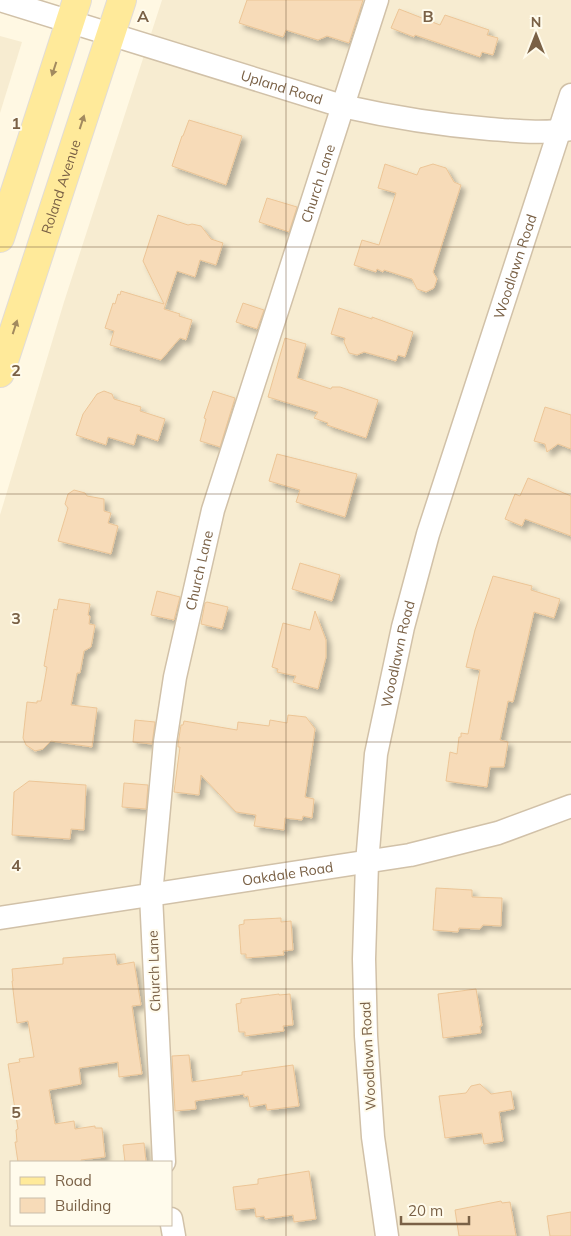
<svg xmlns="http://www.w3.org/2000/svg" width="571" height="1236" viewBox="0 0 571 1236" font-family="Mulish,sans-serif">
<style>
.residential{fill:#f7ecd1;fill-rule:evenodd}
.building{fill:#f7dbb8;stroke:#ecc596;filter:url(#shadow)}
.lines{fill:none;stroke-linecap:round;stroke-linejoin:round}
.minor-casing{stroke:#d1c1a8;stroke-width:25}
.major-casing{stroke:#e2dcd6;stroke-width:30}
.minor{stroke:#fff;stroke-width:22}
.major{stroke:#ffea9a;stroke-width:28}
.oneway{fill:#a28a5f}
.grid{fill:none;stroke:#7a6146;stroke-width:1;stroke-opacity:0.55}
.labels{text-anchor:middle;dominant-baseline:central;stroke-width:4;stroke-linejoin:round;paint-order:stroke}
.street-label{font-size:14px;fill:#7a6146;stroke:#fffbec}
.grid-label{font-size:16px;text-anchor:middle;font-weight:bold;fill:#7a6146;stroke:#fffbec;stroke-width:4;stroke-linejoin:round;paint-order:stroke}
</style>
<defs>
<filter id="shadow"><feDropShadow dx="4.5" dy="4.5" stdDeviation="2.5" flood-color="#0004"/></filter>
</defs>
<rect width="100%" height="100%" fill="#fff8e3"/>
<g class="residential">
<path d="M162 0H571V1236H0V515L64 302ZM11 1162H171V1225H11Z"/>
<polygon points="0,36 22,42 0,113"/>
</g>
<g class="building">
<polygon points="247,0 363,0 349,43 327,36 318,40 286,30 283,37 239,23"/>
<polygon points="399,9 440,25 445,15 489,30 487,35 498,38 493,55 482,52 480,57 415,35 414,37 391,28"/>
<polygon points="189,120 242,136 226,185 172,166 182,136 183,136"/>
<polygon points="385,164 417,175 420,168 433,164 446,168 454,182 461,185 433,272 437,279 434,288 426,292 417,289 412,279 384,270 383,272 377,269 376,272 354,265 362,240 379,245 396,193 378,188"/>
<polygon points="267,198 297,207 289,232 259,222"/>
<polygon points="158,215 188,225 192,224 201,226 211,239 223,243 216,265 200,260 195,277 177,271 164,309 180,314 179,316 192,320 186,340 180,338 161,360 110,345 114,331 105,328 113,303 115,304 118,294 120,295 121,291 164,304 143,261"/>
<polygon points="243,303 264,310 257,329 236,322"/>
<polygon points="339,308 372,319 372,317 413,332 405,357 398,355 396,361 364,352 357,355 349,353 344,342 345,338 331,334"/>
<polygon points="285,338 306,344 297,378 331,389 332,387 340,387 378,400 366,438 327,425 328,423 314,418 318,412 268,397"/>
<polygon points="104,391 112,394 114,399 141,407 140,411 165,419 158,441 137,434 134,445 108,437 106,445 76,435 83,414 97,394"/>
<polygon points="213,391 235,398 220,447 200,441 206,419 204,418"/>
<polygon points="545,407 571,415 571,449 558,444 547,452 545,444 534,441"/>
<polygon points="277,454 357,474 345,517 296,502 300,490 269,481"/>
<polygon points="528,478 571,496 571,536 525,519 522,526 505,519 515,494 520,496"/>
<polygon points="74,490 85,493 87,496 104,499 104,511 111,513 108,523 118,526 111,554 58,541 68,508 65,504 68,494"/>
<polygon points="300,563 340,575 332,601 292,589"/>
<polygon points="493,576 532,586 531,590 560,599 554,618 534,612 513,702 508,701 500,740 508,742 504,767 490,767 487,787 446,781 450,752 457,754 459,737 461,737 461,733 468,734 480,670 466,667 475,630"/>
<polygon points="157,591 180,597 174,620 151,615"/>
<polygon points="59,599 90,604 88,615 90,616 89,624 95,625 91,647 84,651 80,673 77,673 71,705 97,708 92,747 51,741 43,749 35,751 26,745 23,738 27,702 37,703 37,701 41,701 47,667 44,666 54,609 57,610"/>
<polygon points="207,602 228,607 222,629 201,624 205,603"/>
<polygon points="315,611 326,640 326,657 318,689 293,682 296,676 277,672 278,669 272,667 283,623 310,630"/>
<polygon points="288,715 306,717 315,729 305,797 314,799 312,818 303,816 302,820 285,818 284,830 254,826 256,815 236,812 201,775 199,795 174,792 180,747 178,747 178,744 181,725 183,725 184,721 237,730 238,722 269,726 270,720 287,723"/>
<polygon points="135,720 155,722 152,744 133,742"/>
<polygon points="29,781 86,785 84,830 71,829 70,839 12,835 14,792"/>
<polygon points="124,783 148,785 146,809 122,807"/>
<polygon points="436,888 472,890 472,897 502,898 501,926 483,925 480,929 459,928 458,932 433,930"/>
<polygon points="281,918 281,922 291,921 293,950 283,951 284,955 246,958 246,954 241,954 239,925 244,924 244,920"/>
<polygon points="115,954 117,965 134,962 141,1005 132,1006 142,1074 119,1077 118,1062 79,1068 81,1084 49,1090 55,1124 74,1121 75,1129 95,1126 95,1128 102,1128 105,1157 81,1160 81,1162 18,1162 15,1142 17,1142 16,1130 18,1129 8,1064 20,1062 19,1059 34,1057 28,1021 17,1023 12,981 13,981 12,969 63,964 63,958"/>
<polygon points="476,989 482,1026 480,1026 481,1033 443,1038 438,994"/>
<polygon points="279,994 279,995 290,994 293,1025 283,1026 284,1031 245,1036 245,1032 239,1032 236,1004 241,1003 241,999"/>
<polygon points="189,1055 192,1082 242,1075 242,1072 293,1065 299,1106 267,1110 266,1104 250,1107 248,1096 244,1097 244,1094 195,1101 196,1109 175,1111 172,1056"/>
<polygon points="480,1084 491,1094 511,1091 514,1109 499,1112 503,1141 484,1144 482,1133 445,1138 439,1096 466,1093 471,1086"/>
<polygon points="144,1143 146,1162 125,1162 123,1145"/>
<polygon points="309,1171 316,1219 294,1222 293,1215 265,1219 264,1216 256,1217 255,1208 236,1210 233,1187 258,1184 258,1179"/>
<polygon points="501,1201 502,1203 510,1202 516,1236 459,1236 455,1210"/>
<polygon points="571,1212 571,1236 550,1236 547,1216"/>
</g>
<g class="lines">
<g class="minor-casing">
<g id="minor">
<path id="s1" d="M0 0 342 106C391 117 440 125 490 129 517 131 545 134 571 129"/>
<path id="s2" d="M0 918 410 855 498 833 571 806"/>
<path id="s3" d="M164 1162 151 895 165 742 175 677 213 510 377 0"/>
<polyline points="171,1219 174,1236"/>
<path id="s4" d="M387 1236 373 1137 366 1036 364 959 367 863 376 754 403 627 428 534 571 95"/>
</g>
</g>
<g class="major-casing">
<g id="major">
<polyline points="0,238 77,0"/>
<path id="s5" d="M0 373 122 0"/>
</g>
</g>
<use href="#minor" class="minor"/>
<use href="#major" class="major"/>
</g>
<defs><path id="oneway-solid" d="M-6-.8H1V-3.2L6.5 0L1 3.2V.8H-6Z" transform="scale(1.25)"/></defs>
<g class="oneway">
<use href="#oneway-solid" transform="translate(54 69) rotate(108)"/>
<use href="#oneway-solid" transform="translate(82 122) rotate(-72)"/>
<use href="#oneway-solid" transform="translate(15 327) rotate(-72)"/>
</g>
<path class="grid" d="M286 0V1236M0 247H571M0 494H571M0 742H571M0 989H571"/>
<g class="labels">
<g class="street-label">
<text stroke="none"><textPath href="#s1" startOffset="295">Upland Road</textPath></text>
<text stroke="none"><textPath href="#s3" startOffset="1001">Church Lane</textPath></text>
<text stroke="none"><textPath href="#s5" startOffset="196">Roland Avenue</textPath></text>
<text stroke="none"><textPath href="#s4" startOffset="991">Woodlawn Road</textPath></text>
<text stroke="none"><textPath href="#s3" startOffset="596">Church Lane</textPath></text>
<text stroke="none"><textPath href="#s4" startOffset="586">Woodlawn Road</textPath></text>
<text stroke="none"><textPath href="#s2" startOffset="291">Oakdale Road</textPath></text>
<text transform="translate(154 971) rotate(-92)">Church Lane</text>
<text transform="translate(368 1056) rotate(-93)">Woodlawn Road</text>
</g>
</g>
<g class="grid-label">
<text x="143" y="22">A</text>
<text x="428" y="22">B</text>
<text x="16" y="129">1</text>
<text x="16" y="376">2</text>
<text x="16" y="624">3</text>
<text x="16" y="871">4</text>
<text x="16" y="1118">5</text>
</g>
<rect x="10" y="1161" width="162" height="65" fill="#fffbec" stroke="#cabdaa"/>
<rect x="20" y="1177" width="25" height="8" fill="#ffea9a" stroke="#cabdaa"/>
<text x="55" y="1186" font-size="15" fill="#7a6146">Road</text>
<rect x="20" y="1198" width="25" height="15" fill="#f7dbb8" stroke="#cabdaa"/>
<text x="55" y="1211" font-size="15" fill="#7a6146">Building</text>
<g transform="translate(536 35)" stroke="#fffbec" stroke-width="4" paint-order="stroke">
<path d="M0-4L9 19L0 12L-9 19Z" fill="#7a6146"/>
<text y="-8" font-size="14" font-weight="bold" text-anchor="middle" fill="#7a6146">N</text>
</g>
<path d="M401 1216v8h68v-8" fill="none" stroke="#7a6146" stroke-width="2.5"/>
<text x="408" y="1216" font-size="15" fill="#7a6146" stroke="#fffbec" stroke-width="4" paint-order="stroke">20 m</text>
</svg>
